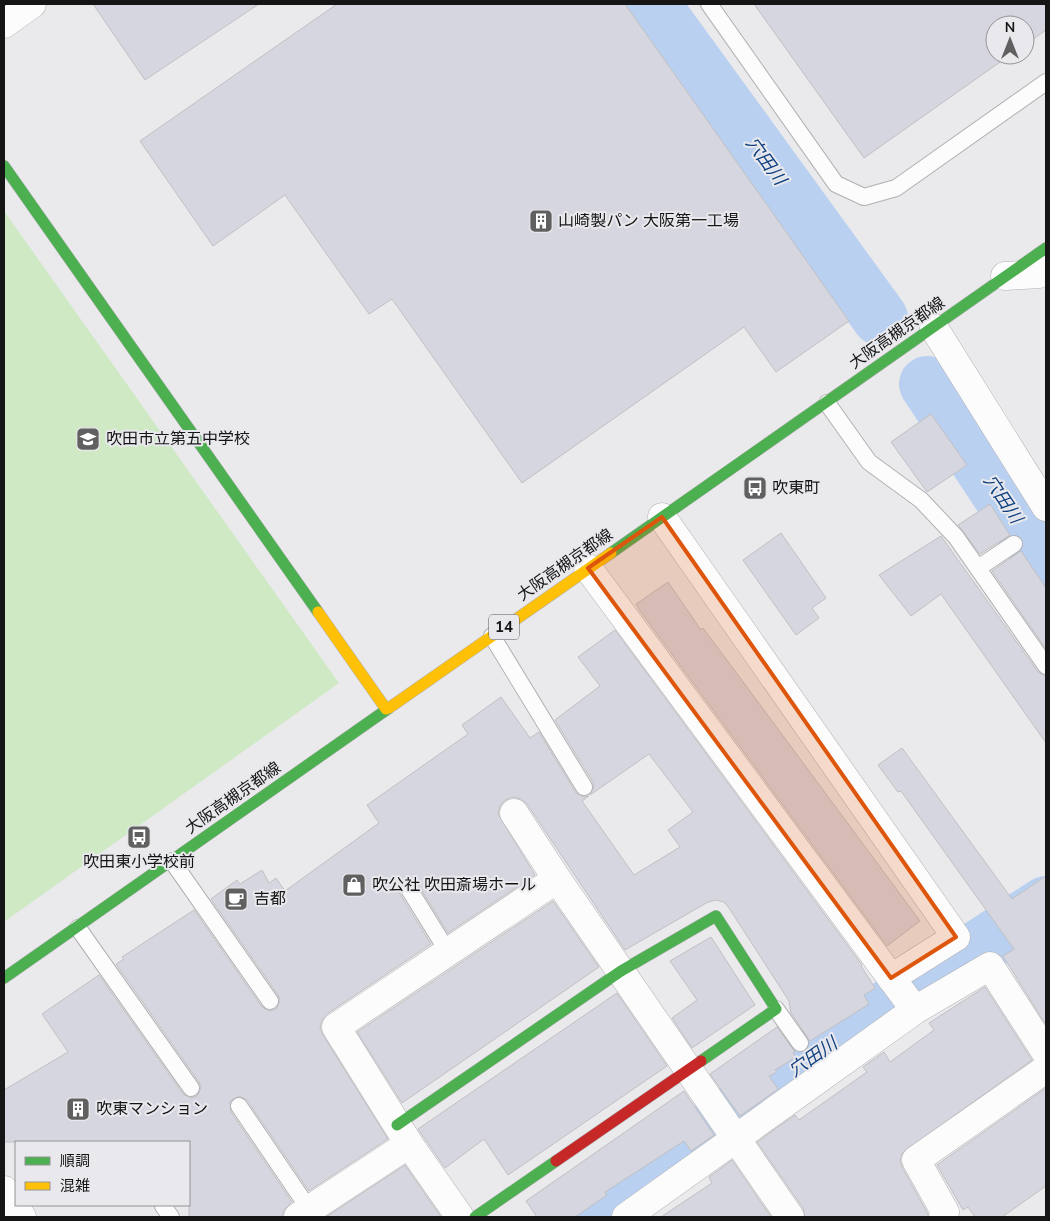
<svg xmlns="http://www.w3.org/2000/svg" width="1050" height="1221" viewBox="0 0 1050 1221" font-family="'Nunito Sans','Noto Sans JP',sans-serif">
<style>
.green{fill:#cee9c3}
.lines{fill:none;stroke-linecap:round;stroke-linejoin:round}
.river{stroke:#bad0f0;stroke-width:56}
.building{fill:#d6d6e0;stroke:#c0c0c2}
.lane-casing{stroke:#b1b1b3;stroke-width:18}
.street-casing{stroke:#b1b1b3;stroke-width:29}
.fast-casing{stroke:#b1b1b3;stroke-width:12}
.slow-casing{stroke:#b1b1b3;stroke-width:12}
.jam-casing{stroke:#b1b1b3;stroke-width:12}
.lane{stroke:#fcfcfc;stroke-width:16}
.street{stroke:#fcfcfc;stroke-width:28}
.fast{stroke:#4caf50;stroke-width:11}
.slow{stroke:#ffc107;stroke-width:11}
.jam{stroke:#c62828;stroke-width:11}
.marked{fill:#dd560c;fill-opacity:0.2;stroke:#dd560c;stroke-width:4;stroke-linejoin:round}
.labels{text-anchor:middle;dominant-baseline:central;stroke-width:4;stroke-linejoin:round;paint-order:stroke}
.shield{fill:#e9e9ed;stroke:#555556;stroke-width:1}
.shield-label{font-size:15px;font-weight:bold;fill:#151516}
.poi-label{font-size:16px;fill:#151516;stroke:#e9e9ed;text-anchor:start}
.street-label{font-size:16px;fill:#151516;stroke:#e9e9ed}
.water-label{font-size:18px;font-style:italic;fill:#104180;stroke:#e9e9ed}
</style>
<rect width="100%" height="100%" fill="#eaeaec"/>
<polygon class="green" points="4,211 339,683 4,922"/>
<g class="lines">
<g class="river">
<polyline points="652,4 880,318"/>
<polyline points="927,384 1046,564"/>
<polyline points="584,1217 835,1042 1046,904"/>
</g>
</g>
<g class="building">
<polygon points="93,4 259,4 145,80"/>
<polygon points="337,4 625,4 849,321 776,372 744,327 522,483 392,299 369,314 285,195 213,246 140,141"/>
<polygon points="754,4 1046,4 1046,30 1025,45 1025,25 995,25 995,55 1010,55 864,158"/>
<polygon points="931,414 967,465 927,492 891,442"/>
<polygon points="990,504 1010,535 980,554 958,525"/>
<polygon points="781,533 826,598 812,608 819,618 796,635 743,560"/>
<polygon points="941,536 1038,672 1046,676 1046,743 941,594 911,616 879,575"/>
<polygon points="1021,551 1046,588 1046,649 992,571"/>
<polygon points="668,582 701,630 703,628 761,706 920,921 887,946 640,611 636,604"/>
<polygon points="615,630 862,965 861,966 875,988 864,995 869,1004 810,1041 791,1013 789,1001 729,908 724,902 716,900 708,902 625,950 527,804 521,799 513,797 505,800 500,806 498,814 535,875 448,933 417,883 409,879 403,881 400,885 400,894 431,944 327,1014 322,1020 320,1028 323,1035 388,1139 309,1191 247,1100 239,1096 230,1101 231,1112 292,1202 284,1210 282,1217 189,1217 189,1142 4,1142 4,1090 68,1052 42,1014 99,975 183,1094 191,1098 197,1096 201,1088 199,1082 116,964 124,959 122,957 194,910 262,1007 270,1011 276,1009 280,1001 278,995 211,899 237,880 240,884 262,870 269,883 276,878 285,891 379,823 367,805 468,734 462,725 501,697 530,738 539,732 576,793 584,797 589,796 582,801 634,875 680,847 668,830 693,812 649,754 590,795 594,787 593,782 555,720 600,686 578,657"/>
<polygon points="902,748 1012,899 1046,876 1046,1025 1003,956 1014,949 901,791 898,792 878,765"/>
<polygon points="553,901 599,967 402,1103 357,1032"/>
<polygon points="711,937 755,1005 692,1048 672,1018 697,1000 670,961"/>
<polygon points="985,987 1032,1060 902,1153 900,1160 902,1167 928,1214 928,1217 805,1217 803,1208 757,1142 795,1115 799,1120 867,1072 863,1067 884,1052 890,1062 934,1030 929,1023"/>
<polygon points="617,993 667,1066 508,1175 484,1139 445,1168 418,1129"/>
<polygon points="777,1027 795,1052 793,1053 796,1057 775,1070 777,1072 769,1076 778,1089 740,1116 710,1074"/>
<polygon points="1046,1088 1046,1186 1002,1217 975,1217 968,1207 963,1210 937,1165"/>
<polygon points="684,1091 714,1135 691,1151 684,1141 605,1192 607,1195 575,1217 537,1217 526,1201"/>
<polygon points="732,1160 771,1217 661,1217 712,1183 709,1177"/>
<polygon points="405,1165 441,1217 326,1217"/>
</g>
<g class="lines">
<g class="lane-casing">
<g id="lane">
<polyline points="709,4 836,184 864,197 896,188 1046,82"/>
<polyline points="827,403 869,462 921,500 956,537 1046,666"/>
<polyline points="978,568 1014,544"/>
<polyline points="492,636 584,787"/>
<polyline points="172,861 270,1001"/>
<polyline points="409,889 448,952"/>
<polyline points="78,928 191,1088"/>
<polyline points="776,1009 800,1043"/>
<polyline points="239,1106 309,1209"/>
<polyline points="163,1206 171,1217"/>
</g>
</g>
<g class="street-casing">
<g id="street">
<polyline points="4,24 32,4"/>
<polyline points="1005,276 1039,274 1046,270"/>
<polyline points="934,328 1046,507"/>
<polyline points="662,517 956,937 891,978"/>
<polyline points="588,568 915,1010"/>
<polyline points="514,813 557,879 790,1217"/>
<polyline points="4,1190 22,1217"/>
<polyline points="298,1217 409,1144"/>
<polyline points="460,1217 409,1144 336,1027 557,879"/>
<polyline points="626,1217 915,1010 990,966 1046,1053"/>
<polyline points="943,1217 945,1212 916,1160 1046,1069"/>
</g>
</g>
<g class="fast-casing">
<g id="fast">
<polyline points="4,166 318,612"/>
<polyline points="611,553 1046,248"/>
<polyline points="4,978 389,708"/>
<polyline points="397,1125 621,971 716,916 776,1009 701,1061"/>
<polyline points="475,1217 556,1161"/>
</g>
</g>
<g class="slow-casing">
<g id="slow">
<polyline points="318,612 386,709"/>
<polyline points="389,708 611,553"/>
</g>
</g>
<g class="jam-casing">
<polyline id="jam" points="556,1161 701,1061"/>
</g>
<use href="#lane" class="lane"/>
<use href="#street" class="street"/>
<use href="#fast" class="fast"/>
<use href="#slow" class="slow"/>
<use href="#jam" class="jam"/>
</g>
<path class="marked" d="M662 517 956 937 891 978 588 568Z"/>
<defs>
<g id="building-square" transform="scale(1.25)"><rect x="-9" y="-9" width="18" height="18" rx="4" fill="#606061" stroke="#e9e9ed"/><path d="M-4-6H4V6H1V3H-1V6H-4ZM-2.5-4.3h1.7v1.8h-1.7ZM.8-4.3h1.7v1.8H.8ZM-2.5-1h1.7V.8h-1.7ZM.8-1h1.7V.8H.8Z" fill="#fff"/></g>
<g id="school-square" transform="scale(1.25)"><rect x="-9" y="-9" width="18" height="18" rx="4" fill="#606061" stroke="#e9e9ed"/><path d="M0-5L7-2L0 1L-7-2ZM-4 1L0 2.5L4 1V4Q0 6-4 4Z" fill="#fff"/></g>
<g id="bus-square" transform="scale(1.25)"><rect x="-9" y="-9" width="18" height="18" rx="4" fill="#606061" stroke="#e9e9ed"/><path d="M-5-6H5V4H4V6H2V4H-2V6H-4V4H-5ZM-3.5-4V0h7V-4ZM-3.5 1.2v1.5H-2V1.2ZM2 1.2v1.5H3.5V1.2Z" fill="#fff"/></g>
<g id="shop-square" transform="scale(1.25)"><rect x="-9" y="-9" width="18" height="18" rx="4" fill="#606061" stroke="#e9e9ed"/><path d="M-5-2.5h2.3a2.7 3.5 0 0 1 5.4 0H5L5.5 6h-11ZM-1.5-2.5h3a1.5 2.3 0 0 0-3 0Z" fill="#fff"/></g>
<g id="cafe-square" transform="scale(1.25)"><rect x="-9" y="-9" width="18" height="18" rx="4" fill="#606061" stroke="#e9e9ed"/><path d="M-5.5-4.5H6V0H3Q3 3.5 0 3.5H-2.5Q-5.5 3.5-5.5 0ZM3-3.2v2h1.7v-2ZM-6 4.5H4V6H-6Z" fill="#fff"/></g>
</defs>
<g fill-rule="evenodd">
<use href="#building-square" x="541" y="221"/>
<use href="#school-square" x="88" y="439"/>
<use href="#bus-square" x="755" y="488"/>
<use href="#bus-square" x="139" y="837"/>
<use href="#shop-square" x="354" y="885"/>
<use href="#cafe-square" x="236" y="899"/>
<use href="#building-square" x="78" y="1109"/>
</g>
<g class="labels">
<rect class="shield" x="489" y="614.5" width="30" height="25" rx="4"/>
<g class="shield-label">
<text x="504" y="627">14</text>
</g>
<g class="poi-label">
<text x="558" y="221">山崎製パン 大阪第一工場</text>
<text x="106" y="439">吹田市立第五中学校</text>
<text x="772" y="488">吹東町</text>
<text x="139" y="862" text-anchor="middle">吹田東小学校前</text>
<text x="372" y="885">吹公社 吹田斎場ホール</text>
<text x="254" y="899">吉都</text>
<text x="96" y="1109">吹東マンション</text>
</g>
<g class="street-label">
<text transform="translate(897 333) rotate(-35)">大阪高槻京都線</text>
<text transform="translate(565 565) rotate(-35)">大阪高槻京都線</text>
<text transform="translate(233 798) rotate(-35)">大阪高槻京都線</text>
</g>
<g class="water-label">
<text transform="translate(766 161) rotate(54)">穴田川</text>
<text transform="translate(1003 499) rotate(56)">穴田川</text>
<text transform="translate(813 1057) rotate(-35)">穴田川</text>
</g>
</g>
<rect width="1050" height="1221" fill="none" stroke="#151516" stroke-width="10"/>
<rect x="15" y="1141" width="175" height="65" fill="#e9e9ed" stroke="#949497"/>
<rect x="25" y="1157" width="25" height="8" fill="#4caf50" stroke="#949497"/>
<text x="60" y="1166" font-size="15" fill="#151516">順調</text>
<rect x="25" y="1182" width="25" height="8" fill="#ffc107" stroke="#949497"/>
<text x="60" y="1191" font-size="15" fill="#151516">混雑</text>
<g transform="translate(1010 40)"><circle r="24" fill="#e9e9ed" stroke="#949497"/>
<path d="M0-4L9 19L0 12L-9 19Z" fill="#606061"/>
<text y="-8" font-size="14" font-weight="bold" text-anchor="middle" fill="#151516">N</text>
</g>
</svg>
